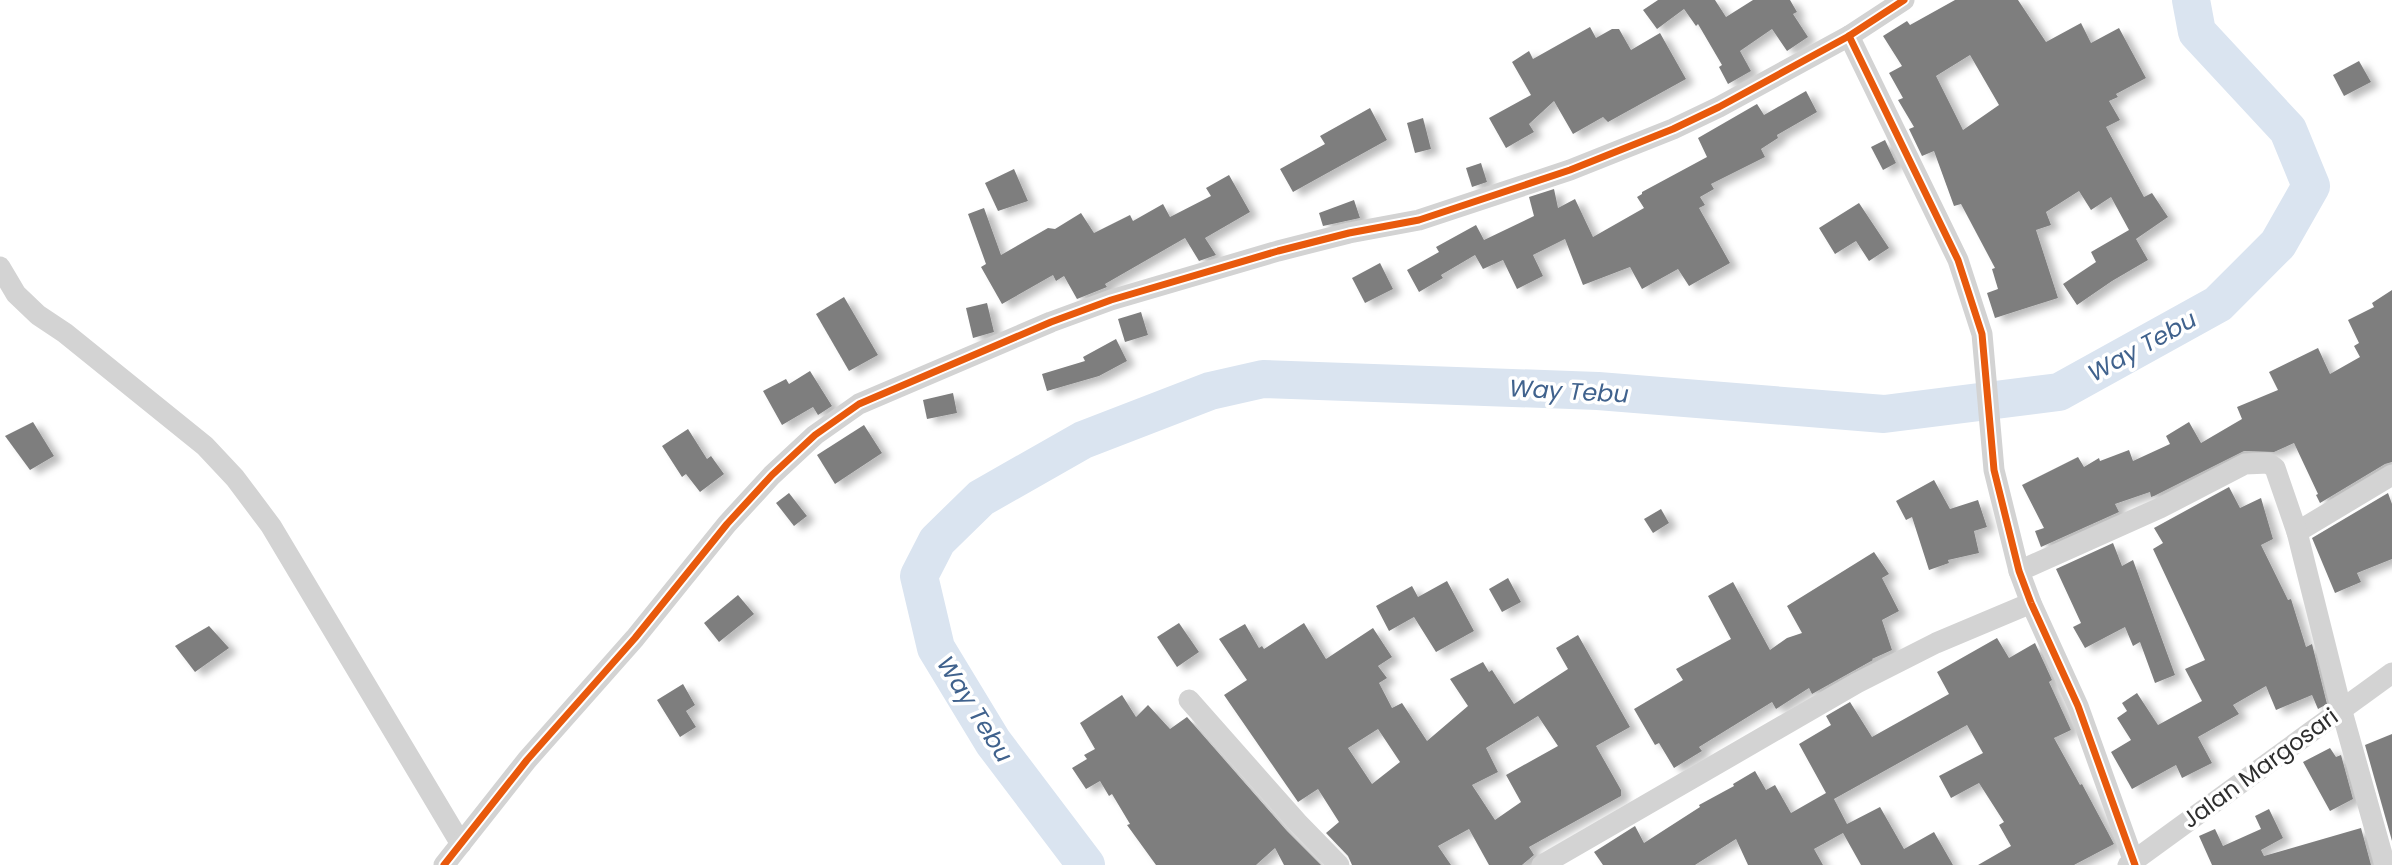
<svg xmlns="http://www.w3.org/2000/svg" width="2392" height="865" viewBox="0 0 2392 865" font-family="Poppins,sans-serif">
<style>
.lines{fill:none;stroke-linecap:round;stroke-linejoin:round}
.river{stroke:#dae4f0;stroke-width:38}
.building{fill:#7e7e7e;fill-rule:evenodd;filter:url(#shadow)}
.street{stroke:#d3d3d3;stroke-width:21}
.cycleway-casing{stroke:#fff;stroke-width:11}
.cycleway{stroke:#e8590c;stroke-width:7}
.labels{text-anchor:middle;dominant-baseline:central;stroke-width:7;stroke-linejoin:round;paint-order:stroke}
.street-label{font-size:23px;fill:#2e2e2e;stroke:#fff}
.water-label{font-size:24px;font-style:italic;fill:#40628d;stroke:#fff}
</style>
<defs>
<filter id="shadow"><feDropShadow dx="8" dy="4.5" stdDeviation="3.5" flood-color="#0004"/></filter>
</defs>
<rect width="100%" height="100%" fill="#fff"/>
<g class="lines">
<polyline class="river" points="1086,865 993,742 936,648 919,576 937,541 981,498 1083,440 1210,391 1263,379 1598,391 1884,414 2059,392 2218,304 2278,244 2311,186 2288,130 2197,32 2191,0"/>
</g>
<g class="building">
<polygon points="1658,0 1715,0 1726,17 1753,0 1790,0 1797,12 1793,14 1808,37 1787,51 1772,29 1740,51 1751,71 1728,84 1719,67 1722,65 1698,24 1696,26 1684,9 1657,29 1643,10"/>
<path d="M1955 0H2018L2046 42 2081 23 2091 43 2119 28 2146 78 2116 94 2118 97 2109 101 2120 120 2106 127 2144 197 2152 193 2168 217 2136 239 2148 260 2112 281 2077 305 2063 284 2096 262 2091 252 2129 230 2111 197 2091 210 2079 191 2046 212 2051 225 2036 230 2058 298 1995 318 1987 293 1998 289 1992 269 1995 268 1961 204 1954 206 1934 151 1922 156 1909 129 1914 127 1898 100 1903 98 1889 73 1902 66 1883 36 1907 21 1910 25ZM1970 55 1999 105 1963 130 1936 76Z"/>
<polygon points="1590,27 1596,38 1612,29 1619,29 1631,50 1660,33 1686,79 1608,122 1603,117 1573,134 1554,101 1529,124 1534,132 1506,148 1489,118 1531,95 1512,62 1529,51 1533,59"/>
<polygon points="2359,61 2371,82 2344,96 2333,75"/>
<polygon points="1806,91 1817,112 1777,135 1778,138 1761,149 1765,157 1711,184 1714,189 1700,197 1705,205 1699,208 1730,263 1689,286 1678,269 1642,289 1630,267 1583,285 1565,239 1533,255 1543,276 1517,289 1503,260 1483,269 1475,255 1441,275 1443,278 1419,292 1407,270 1439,252 1436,247 1476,225 1484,240 1534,216 1529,197 1554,189 1558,208 1575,199 1593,237 1644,208 1637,197 1642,194 1642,192 1707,157 1698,138 1757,104 1764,115"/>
<polygon points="1370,108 1387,140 1293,192 1280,169 1325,144 1320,136"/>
<polygon points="1423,118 1431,149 1415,153 1407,123"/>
<polygon points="1885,140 1896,163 1883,170 1871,147"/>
<polygon points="1481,163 1487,182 1472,187 1466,168"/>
<polygon points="1014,169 1028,201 998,211 985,183"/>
<polygon points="1229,175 1250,212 1205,238 1216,255 1199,261 1185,238 1105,284 1107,287 1077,299 1064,276 1056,281 1053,275 1002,304 981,267 986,264 968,214 984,208 1001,255 1048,228 1055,229 1081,213 1094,233 1130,215 1133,221 1163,204 1170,217 1211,196 1206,188"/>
<polygon points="1354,200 1360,218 1323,226 1319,213"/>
<polygon points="1859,203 1889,248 1869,261 1856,241 1835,254 1819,228"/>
<polygon points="1380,263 1393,289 1365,303 1352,278"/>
<polygon points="2392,290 2392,462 2385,464 2320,503 2316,495 2318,494 2294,443 2274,452 2244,451 2154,496 2151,497 2150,492 2115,504 2119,512 2041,547 2035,531 2044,528 2022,485 2078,457 2084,467 2099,458 2100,461 2129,450 2133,461 2170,444 2166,436 2189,422 2201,443 2242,419 2237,407 2278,390 2269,372 2318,348 2330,374 2360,357 2354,346 2359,343 2348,320 2374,307 2372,303"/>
<polygon points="844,297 878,355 849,371 816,314"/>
<polygon points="987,303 994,332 973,338 966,308"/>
<polygon points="1141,312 1148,335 1125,342 1118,319"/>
<polygon points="1116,339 1127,361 1099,376 1047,391 1042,374 1085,361 1083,357"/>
<polygon points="810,371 832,406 818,415 813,407 782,425 763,391 786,379 789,384"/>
<polygon points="953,393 957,413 927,419 923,400"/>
<polygon points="33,422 54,456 30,470 5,436"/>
<polygon points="864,425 882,453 835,484 817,455"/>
<polygon points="688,429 707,459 711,456 724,474 700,492 686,474 682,477 662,446"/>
<polygon points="1934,480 1950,509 1978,500 1987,527 1974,531 1979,553 1948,560 1949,563 1929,570 1912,517 1906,520 1896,501"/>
<polygon points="2229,487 2240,508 2261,498 2273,539 2261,545 2288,600 2291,599 2306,647 2312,644 2327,704 2318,709 2312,695 2276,710 2266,686 2233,705 2239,714 2198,737 2212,763 2182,778 2176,765 2132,789 2111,752 2131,740 2117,718 2127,711 2122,703 2137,693 2158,725 2202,701 2185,669 2205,660 2153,549 2163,543 2154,528"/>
<polygon points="789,493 807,516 794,526 776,503"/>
<polygon points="2388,493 2392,504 2392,559 2357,573 2361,582 2335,593 2312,538"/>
<polygon points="1661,509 1669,523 1653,533 1644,519"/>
<polygon points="2113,543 2122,566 2133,560 2175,675 2155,683 2140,642 2133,646 2125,627 2085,648 2073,627 2081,623 2056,569"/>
<polygon points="1874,552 1889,574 1882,578 1899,611 1882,620 1892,650 1872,659 1873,660 1812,694 1809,688 1776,709 1772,702 1699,747 1702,751 1674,768 1659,743 1655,745 1634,709 1683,680 1676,669 1731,639 1708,596 1733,582 1770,650 1787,638 1802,633 1787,606"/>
<polygon points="1508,578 1521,602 1502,612 1489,589"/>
<polygon points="1447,581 1474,631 1436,652 1414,617 1389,631 1376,606 1412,586 1418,597"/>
<polygon points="738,595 754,614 719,642 704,623"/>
<polygon points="1179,623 1199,652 1177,667 1157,637"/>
<path d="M1304 623 1326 659 1373 628 1392 657 1378 666 1387 678 1379 683 1392 708 1402 703 1427 741 1468 706 1450 679 1483 662 1489 672 1492 670 1514 704 1568 669 1556 648 1578 635 1630 727 1596 746 1621 790V796L1529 847 1534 855 1522 865H1489L1469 829 1438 846 1451 865H1352L1348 856 1326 833 1339 822 1318 789 1298 802 1224 695 1247 680 1219 639 1245 624 1259 648 1262 646 1264 649ZM1538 716 1558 746 1506 775 1521 802 1495 820 1472 785 1498 772 1486 748ZM1378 729 1400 762 1372 784 1348 748Z"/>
<polygon points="209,626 229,648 195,672 175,646"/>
<polygon points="1997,638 2009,658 2035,643 2052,680 2049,682 2071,730 2054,738 2080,785 2082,784 2114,844 2074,865 1978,865 2011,846 1999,825 2004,822 1979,783 1951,798 1939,776 1983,753 1967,725 1834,799 1847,824 1880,807 1904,849 1934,832 1953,865 1861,865 1843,833 1814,849 1823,865 1748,865 1736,839 1695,865 1603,865 1594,852 1635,826 1644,843 1700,807 1699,805 1734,786 1733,784 1755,771 1766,790 1775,785 1791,813 1826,793 1799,744 1831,725 1826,716 1850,702 1872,737 1949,694 1937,672"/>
<polygon points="683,684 695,705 686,711 696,727 680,737 657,700"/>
<polygon points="1122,695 1136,717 1148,705 1170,729 1187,717 1287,831 1321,865 1284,865 1275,848 1256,865 1156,865 1127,825 1130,824 1112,794 1109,796 1100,781 1086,789 1072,768 1087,759 1084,755 1095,749 1080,723"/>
<polygon points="2392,734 2392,841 2365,745"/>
<polygon points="2330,748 2336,757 2341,755 2353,799 2330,811 2303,762"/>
<polygon points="2269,809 2283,838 2261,850 2264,856 2361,828 2371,865 2212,865 2199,836 2215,829 2223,846 2261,829 2255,816"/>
</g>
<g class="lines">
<g class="street">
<polyline points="1849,36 1958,260 1982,334 1994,470 2019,571 2031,603 2078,706 2135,865"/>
<polyline points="0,267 16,294 38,315 65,333 205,446 235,478 271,526 461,844"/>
<polyline points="2297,532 2392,475"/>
<polyline points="2019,571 2160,508 2245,464 2268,463 2275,468 2297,532 2341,708 2385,865"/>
<polyline points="1189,700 1297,822 1339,865"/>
<polyline points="444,865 527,760 635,638 727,524 772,475 815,435 859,404 1051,322 1111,300 1278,251 1349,233 1419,220 1570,170 1673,129 1719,107 1849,36 1904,0"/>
<polyline points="1542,865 1857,683 1936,643 2031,603"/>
<polyline points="2128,865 2392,673"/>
</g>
<g class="cycleway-casing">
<g id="cycleway">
<polyline points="1849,36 1958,260 1982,334 1994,470 2019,571 2031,603 2078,706 2135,865"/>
<polyline points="444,865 527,760 635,638 727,524 772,475 815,435 859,404 1051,322 1111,300 1278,251 1349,233 1419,220 1570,170 1673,129 1719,107 1849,36 1904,0"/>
</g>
</g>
<use href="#cycleway" class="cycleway"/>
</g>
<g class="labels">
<g class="street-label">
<text transform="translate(2260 768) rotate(-36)">Jalan Margosari</text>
</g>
<g class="water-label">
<text transform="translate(2142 346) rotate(-29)">Way Tebu</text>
<text transform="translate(1569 391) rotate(3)">Way Tebu</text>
<text transform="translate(975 709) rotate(58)">Way Tebu</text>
</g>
</g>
</svg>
